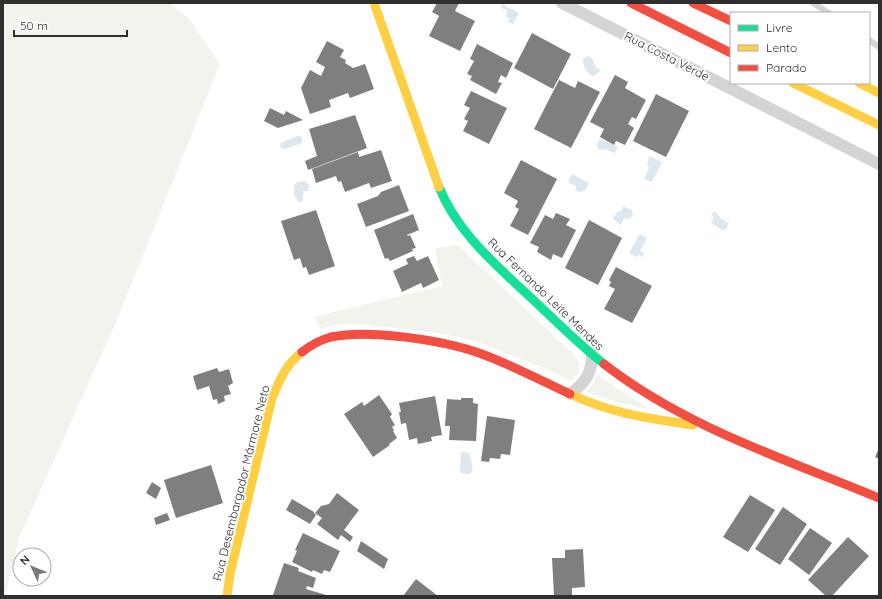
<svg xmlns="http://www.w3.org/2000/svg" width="882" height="599" viewBox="0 0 882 599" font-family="Quicksand,sans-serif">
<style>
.green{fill:#f1f4ed}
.water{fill:#dce7ef}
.building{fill:#7f7f7f}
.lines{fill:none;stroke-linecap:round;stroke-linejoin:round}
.lane{stroke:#d4d4d4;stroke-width:6}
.street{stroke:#d4d4d4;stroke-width:12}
.fast{stroke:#16e098;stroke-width:9}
.slow{stroke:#ffcf43;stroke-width:9}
.jam{stroke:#f24e42;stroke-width:9}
.labels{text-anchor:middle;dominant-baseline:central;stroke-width:4;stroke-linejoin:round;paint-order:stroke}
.street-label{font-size:12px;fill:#2f2f2f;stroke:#fff}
</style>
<rect width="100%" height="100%" fill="#fff"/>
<g class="green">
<polygon points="3,3 170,3 189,19 220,64 116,322 19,538 5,596 3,596"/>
<polygon points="458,245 574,355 579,364 579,372 571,381 549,370 475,341 438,333 352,323 335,325 320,329 314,317 442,286 435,248"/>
<polygon points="597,374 616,388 649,409 620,403 586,392 593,384"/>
</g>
<g class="water">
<polygon points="502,4 519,13 513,24 508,22 510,19 505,16 508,11 501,8"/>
<path d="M588 56 592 58 596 68 599 69 600 71 594 76C587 74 583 67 583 59Z"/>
<polygon points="297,136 301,136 302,139 302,143 285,149 281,148 280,145 281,143"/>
<polygon points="600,139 618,147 615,153 605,149 601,150 597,148 597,144"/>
<polygon points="649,156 662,162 652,182 644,179 649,168 647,165"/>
<polygon points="572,174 589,183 585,191 578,192 576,190 576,186 568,182"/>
<polygon points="305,181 309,185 308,191 303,191 303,201 299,202 294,196 294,186 297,182"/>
<polygon points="623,207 625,207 632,210 633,215 629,219 624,218 621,225 613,219 617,212 621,211"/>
<polygon points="715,212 718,214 720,218 729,223 726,229 722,230 711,223 714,218 711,214"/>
<polygon points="640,234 647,238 640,251 644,253 642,257 638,254 637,257 629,253"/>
<path d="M461 452 470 453C470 460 474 465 472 472 469 475 465 474 461 473L460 469Z"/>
</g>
<g class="building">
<polygon points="437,3 459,3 455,11 475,21 460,51 429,36 439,16 432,12"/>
<polygon points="532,33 571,54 553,89 514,68"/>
<polygon points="327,41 344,50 340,57 346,60 345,63 353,68 365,64 374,89 350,98 348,93 329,100 331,107 310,114 301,88 310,70 321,76 325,67 316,62"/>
<polygon points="477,44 513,63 506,78 501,75 498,82 502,83 496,94 470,80 472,76 467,74 474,61 470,59"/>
<polygon points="615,75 628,82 625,88 646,100 636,119 632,117 628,124 634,128 625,145 616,141 614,145 600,137 604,129 590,122"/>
<polygon points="559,80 575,88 578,81 600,92 571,148 534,129"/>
<polygon points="471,91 507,108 489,144 463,131 468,121 464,119 470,108 464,105"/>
<polygon points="656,94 689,111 666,157 633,141"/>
<polygon points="270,108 284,115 286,111 303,120 278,128 264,121"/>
<polygon points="355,115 367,148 308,170 305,161 317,156 309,129"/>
<polygon points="381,150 392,181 371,188 369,183 345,192 341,181 338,182 336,176 316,183 312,169 358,152 359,157"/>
<polygon points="521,160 557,179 528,235 510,226 519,209 515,207 518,201 504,193"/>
<polygon points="399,185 409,211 366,227 357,204 378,196 381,192"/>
<polygon points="316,210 335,266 309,275 306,267 303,268 300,258 294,260 281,221"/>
<polygon points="556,213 570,219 566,225 576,230 562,258 553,254 551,260 537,252 539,247 530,243 545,215 553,219"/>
<polygon points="413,214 419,230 407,235 408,236 410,235 416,248 412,249 413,251 390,261 388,258 385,259 374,230"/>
<polygon points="589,220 622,238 598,285 565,268"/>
<polygon points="414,256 417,261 428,256 439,280 423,288 421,283 402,292 393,271 408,264 406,259"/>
<polygon points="616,267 652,286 632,323 604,309 615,289 609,286 611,282 609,280"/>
<polygon points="217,368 219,372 229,369 233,383 228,386 231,394 224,396 225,401 218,404 217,399 213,400 209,386 197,390 193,376"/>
<polygon points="379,395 392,414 390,417 395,425 392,427 394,430 393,431 397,438 389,444 390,445 373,457 344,414 362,402 364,406"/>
<polygon points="435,396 442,435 431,437 432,441 418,444 417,438 409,440 406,423 401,424 399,412 401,412 399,403"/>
<polygon points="461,398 473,398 473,403 478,404 476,441 449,440 450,426 445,426 447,399 461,400"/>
<polygon points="487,416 515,420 510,455 501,454 500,459 490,458 489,462 481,461"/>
<polygon points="879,448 879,459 875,457"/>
<polygon points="211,465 223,503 176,518 164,480"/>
<polygon points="152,482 161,488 156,499 146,493"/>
<polygon points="337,493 359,510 344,530 353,537 350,542 341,535 338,540 317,524 322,518 315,513 321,506 329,504"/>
<polygon points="750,495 775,510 748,552 723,537"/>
<polygon points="292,499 314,512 314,513 316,515 310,524 286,510"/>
<polygon points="783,507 807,524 780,565 755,549"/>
<polygon points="167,513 170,520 156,525 154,518"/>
<polygon points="810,528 832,543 809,575 788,559"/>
<polygon points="303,533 340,551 330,572 324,570 322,574 313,570 312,572 292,562 297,551 295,550"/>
<polygon points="848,537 869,556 832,596 826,596 808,580"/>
<polygon points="361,541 388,559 384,569 357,551"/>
<polygon points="583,549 585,587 572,588 572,596 554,596 552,558 565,558 565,550"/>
<polygon points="284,563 299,568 298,571 316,578 313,588 307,586 306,589 326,595 325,596 273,595"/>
<polygon points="416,579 438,596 403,596"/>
</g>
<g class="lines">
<g class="lane">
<polyline points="813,3 829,13"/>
<polyline points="869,40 879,47"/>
</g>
<g class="street">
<polyline points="562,3 879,164"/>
<path d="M570 394C585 383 591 375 592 356"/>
</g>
<path class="fast" d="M439 187C457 232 495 264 529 296 554 319 577 343 604 364"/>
<g class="slow">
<polyline points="374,3 439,187"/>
<polyline points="793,83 879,125"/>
<polyline points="859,83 879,93"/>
<path d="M570 394C613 414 647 418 693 425"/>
<path d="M227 596 230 574 272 398C281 378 284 367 302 352"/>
</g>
<g class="jam">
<polyline points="631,3 731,53"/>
<polyline points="693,3 731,21"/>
<path d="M302 352C311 345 320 340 331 337 369 329 442 340 479 353 510 364 540 380 570 394"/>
<path d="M604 364C685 427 785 459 879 498"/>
</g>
</g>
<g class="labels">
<g class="street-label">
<text transform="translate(667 56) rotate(27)">Rua Costa Verde</text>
<text transform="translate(546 294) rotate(44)">Rua Fernando Leite Mendes</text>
<text transform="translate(241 483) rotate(-76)">Rua Desembargador Mármore Neto</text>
</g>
</g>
<rect width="882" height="599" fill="none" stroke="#2f2f2f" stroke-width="8"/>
<rect x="730" y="12" width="140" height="72" fill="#ffffff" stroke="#acacac"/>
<rect x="738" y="25" width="20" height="6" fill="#16e098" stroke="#acacac"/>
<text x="766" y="32" font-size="12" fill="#2f2f2f">Livre</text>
<rect x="738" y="45" width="20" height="6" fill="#ffcf43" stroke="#acacac"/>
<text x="766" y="52" font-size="12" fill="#2f2f2f">Lento</text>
<rect x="738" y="65" width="20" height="6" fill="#f24e42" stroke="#acacac"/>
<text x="766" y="72" font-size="12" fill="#2f2f2f">Parado</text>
<g transform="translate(32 567) rotate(314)"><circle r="19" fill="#ffffff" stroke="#acacac"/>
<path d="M0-3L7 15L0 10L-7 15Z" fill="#787878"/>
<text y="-6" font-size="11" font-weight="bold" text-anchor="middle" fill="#2f2f2f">N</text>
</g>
<path d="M14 30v6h113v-6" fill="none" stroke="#2f2f2f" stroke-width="2"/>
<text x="20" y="30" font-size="12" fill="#2f2f2f" stroke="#ffffff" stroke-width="3" paint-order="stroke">50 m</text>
</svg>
